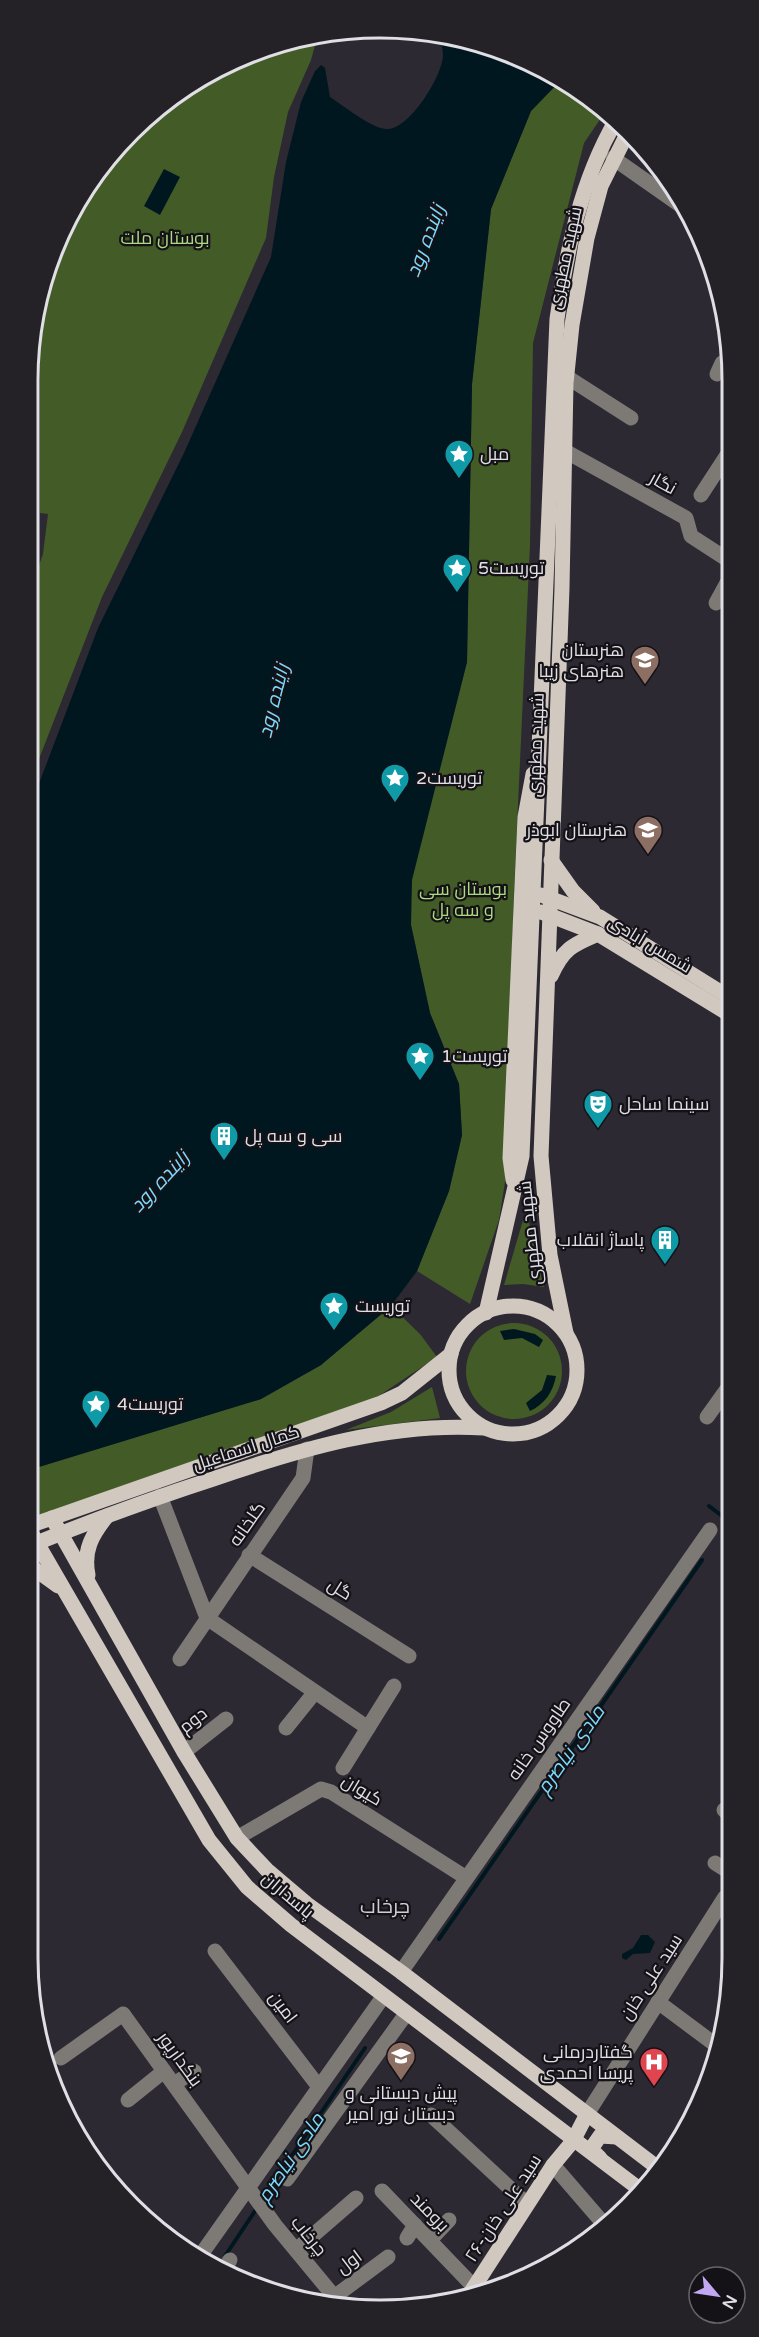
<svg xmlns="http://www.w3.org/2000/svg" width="759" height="2337" viewBox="0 0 759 2337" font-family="'Varela Round',Cairo,sans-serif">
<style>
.green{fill:#435c27}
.water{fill:#001720}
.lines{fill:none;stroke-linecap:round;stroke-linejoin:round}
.stream{stroke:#001720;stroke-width:4}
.minor{stroke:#7d7975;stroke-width:15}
.major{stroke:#d1c8c0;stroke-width:15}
.labels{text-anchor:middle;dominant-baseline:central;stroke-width:4.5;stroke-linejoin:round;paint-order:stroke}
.park-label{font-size:18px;fill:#adda80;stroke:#141217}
.street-label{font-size:18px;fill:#e0dfe5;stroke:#141217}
.poi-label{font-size:18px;fill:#e0dfe5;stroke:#141217;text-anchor:start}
.water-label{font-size:20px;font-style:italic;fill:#7bdafc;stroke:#141217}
.neighbourhood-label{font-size:20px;fill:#d0cdd9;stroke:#141217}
.rim{fill:none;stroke:#e0dfe5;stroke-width:3}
</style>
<rect width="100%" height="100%" fill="#2c2932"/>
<g class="green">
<polygon points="311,34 318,34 311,60 288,112 274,177 266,238 182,432 102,597 32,777 33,583 43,554 48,514 40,513 40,296 87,183 184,86"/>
<polygon points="562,79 605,112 584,143 533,343 530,545 514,891 505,1182 499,1220 470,1304 417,1271 449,1191 462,1135 459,1084 430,1013 411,925 411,880 467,662 472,384 491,209 531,111"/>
<polygon points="526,1210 544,1287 523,1284 504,1285"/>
<polygon points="391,1306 420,1334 437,1357 371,1401 29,1523 29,1470 261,1399 321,1365"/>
<circle cx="514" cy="1371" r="48"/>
<polygon points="432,1387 440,1418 346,1430 391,1412"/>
</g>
<g class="water">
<path d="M437 34H449L562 79 531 111 491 209 472 384 467 662 412 880 411 925 430 1013 459 1084 462 1135 449 1191 417 1271 391 1306 321 1365 261 1399 29 1470 32 802 98 628 184 453 271 257 286 162 301 102 315 71 321 65 325 68 330 97C344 106 371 128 386 129 409 131 442 76 443 56 443 49 441 39 437 34Z"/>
<polygon points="164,169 180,177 160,215 144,206"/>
<polygon points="514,1329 535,1334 543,1340 539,1347 522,1338 504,1340 500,1331"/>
<path d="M547 1375 556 1376C553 1392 545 1404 530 1411L526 1403 542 1390Z"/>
<polygon points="641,1935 648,1935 655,1942 650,1953 633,1954 626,1960 622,1958 622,1954 633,1948"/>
</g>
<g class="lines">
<g class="stream">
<polyline points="709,1506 726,1519"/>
<polyline points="439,1939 702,1560"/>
<polyline points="261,2201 365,2048"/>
<polyline points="225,2256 257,2208"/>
</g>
<g class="minor">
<polyline points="613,158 683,207"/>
<polyline points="717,374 722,363 729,366"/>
<polyline points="567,377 631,418"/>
<polyline points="565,451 686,518 691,536 728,560"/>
<polyline points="701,495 729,452"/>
<polyline points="716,603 728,581"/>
<polyline points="707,1417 727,1389"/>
<polyline points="160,1496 207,1618 368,1728"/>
<polyline points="249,1555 409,1656"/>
<polyline points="180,1659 303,1478 307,1449"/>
<polyline points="286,1728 315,1692"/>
<polyline points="184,1752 226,1719"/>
<polyline points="343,1768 394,1686"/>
<polyline points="724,1810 726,1812"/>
<polyline points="237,1838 321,1789 331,1792 465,1877"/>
<polyline points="715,1863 726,1870"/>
<polyline points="215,1951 319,2087"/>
<polyline points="401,1972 710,1530"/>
<polyline points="658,2002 717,2046"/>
<polyline points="61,2058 123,2014 275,2225 342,2306"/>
<polyline points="174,2084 194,2071"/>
<polyline points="128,2100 164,2071"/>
<polyline points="587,2114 725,1897"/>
<polyline points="431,2115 527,2204"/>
<polyline points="553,2165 603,2223"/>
<polyline points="287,2179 406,2014"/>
<polyline points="382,2191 474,2287"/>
<polyline points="407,2238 415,2225"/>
<polyline points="430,2240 449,2220"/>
<polyline points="296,2250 356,2198"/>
<polyline points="200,2256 383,1997"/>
<polyline points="222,2272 230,2260"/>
<polyline points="334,2297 388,2257"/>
</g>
<g class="major">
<polyline points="551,860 573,891 593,911"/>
<polyline points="541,895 600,917 727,996"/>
<polyline points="541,912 598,934 727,1013"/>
<path d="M551 976C563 949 572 945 598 934"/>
<polyline points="513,1180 510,1158 525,817 533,774"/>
<circle cx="513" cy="1370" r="64"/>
<path d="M486 1313 522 1156 557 319C567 249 580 183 616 120"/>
<polyline points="566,1333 550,1255 541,1156 562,588 566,383 572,325 587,238 601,186 629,130"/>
<polyline points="52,1518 184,1752 237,1838 267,1870 307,1904 401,1972 658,2168"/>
<polyline points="29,1526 381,1403 402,1393 451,1354"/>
<polyline points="29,1529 209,1840 247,1887 291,1925 638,2188"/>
<path d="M29 1546C89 1522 151 1499 213 1479 301 1449 390 1422 484 1428"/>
<polyline points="29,1565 58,1586"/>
<path d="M88 1575C83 1550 92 1535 107 1516"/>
<polyline points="600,2158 591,2149 600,2136 617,2137"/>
<polyline points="467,2298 553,2165 573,2141 587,2114"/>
</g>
</g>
<defs>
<g id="sight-pin" transform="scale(1.5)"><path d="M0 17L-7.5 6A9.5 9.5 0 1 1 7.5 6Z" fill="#0f9aa8" stroke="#141217"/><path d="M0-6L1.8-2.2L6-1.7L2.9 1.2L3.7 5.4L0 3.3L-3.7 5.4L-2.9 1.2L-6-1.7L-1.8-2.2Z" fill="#fff"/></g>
<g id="school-pin" transform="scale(1.5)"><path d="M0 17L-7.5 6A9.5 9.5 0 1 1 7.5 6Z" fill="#8d6e63" stroke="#141217"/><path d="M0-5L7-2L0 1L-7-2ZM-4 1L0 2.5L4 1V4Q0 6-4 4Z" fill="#fff"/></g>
<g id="theatre-pin" transform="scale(1.5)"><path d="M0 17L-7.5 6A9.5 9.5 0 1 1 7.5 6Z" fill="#0f9aa8" stroke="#141217"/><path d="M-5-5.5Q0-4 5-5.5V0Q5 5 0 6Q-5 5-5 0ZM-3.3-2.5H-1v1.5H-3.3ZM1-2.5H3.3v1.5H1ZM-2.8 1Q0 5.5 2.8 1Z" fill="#fff"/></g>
<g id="building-pin" transform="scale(1.5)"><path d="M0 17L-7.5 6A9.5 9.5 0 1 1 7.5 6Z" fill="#0f9aa8" stroke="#141217"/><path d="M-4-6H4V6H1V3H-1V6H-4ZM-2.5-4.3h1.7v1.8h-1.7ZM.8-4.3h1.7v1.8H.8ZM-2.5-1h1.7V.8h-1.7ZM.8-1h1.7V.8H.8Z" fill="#fff"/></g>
<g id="hospital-pin" transform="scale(1.5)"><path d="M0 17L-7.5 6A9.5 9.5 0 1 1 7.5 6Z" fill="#e0444e" stroke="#141217"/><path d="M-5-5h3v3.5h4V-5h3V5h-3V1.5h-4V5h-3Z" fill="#fff"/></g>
</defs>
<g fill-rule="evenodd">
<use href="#sight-pin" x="459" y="454"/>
<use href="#sight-pin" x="457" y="568"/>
<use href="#school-pin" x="645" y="660"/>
<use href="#sight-pin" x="395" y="778"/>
<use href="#school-pin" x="648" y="830"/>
<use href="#sight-pin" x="420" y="1056"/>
<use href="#theatre-pin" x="598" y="1104"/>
<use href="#building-pin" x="224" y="1136"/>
<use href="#building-pin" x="665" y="1240"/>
<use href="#sight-pin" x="334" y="1306"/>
<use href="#sight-pin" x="96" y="1404"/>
<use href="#school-pin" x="401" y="2056"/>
<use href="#hospital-pin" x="654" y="2062"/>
</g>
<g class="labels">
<g class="park-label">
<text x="165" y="238">بوستان ملت</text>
<text x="463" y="889">بوستان سی<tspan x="463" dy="21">و سه پل</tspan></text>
</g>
<g class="street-label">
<text transform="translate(565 258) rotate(-78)">شهید مطهری</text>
<text transform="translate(663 483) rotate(29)">نگار</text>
<text transform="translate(536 745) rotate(-88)">شهید مطهری</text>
<text transform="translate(650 944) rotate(31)">شمس آبادی</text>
<text transform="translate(530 1233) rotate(-96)">شهید مطهری</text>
<text transform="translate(246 1448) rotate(-18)">کمال اسماعیل</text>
<text transform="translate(247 1524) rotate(-55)">گلخانه</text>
<text transform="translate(340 1589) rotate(32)">گل</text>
<text transform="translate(193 1720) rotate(-38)">دوم</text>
<text transform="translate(539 1739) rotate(-55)">طاووس خانه</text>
<text transform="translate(362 1790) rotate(31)">کیوان</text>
<text transform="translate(288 1895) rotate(40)">پاسداران</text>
<text transform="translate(651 1977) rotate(-57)">سید علی خان</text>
<text transform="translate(283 2007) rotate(53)">امین</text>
<text transform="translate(180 2059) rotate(54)">بنکدارپور</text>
<text transform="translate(503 2208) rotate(-57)">۲۶-سید علی خان</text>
<text transform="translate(430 2212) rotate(46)">برومند</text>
<text transform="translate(309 2236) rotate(51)">چرخاب</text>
<text transform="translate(349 2262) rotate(-37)">اول</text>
</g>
<g class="poi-label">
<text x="480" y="454">مبل</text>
<text x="478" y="568">توریست5</text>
<text x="624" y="650" text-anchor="end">هنرستان<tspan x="624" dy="21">هنرهای زیبا</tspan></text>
<text x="416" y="778">توریست2</text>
<text x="627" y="830" text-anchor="end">هنرستان ابوذر</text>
<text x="441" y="1056">توریست1</text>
<text x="619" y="1104">سینما ساحل</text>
<text x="245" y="1136">سی و سه پل</text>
<text x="644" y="1240" text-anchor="end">پاساژ انقلاب</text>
<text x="355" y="1306">توریست</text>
<text x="117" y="1404">توریست4</text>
<text x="633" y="2052" text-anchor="end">گفتاردرمانی<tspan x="633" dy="21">پریسا احمدی</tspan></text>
<text x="401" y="2093" text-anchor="middle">پیش دبستانی و<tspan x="401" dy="21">دبستان نور امیر</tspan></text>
</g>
<g class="water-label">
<text transform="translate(426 241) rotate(-69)">زاینده رود</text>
<text transform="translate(274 701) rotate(-76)">زاینده رود</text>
<text transform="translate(160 1182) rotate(-47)">زاینده رود</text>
<text transform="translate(571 1750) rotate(-55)">مادی نیاصرم</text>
<text transform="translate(291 2158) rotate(-56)">مادی نیاصرم</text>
</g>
<g class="neighbourhood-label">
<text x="385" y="1907">چرخاب</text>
</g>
</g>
<path d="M0 0H759V2337H0ZM380 38H380A342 342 0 0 1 722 380V1958A342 342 0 0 1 380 2300H380A342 342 0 0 1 38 1958V380A342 342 0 0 1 380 38Z" fill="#242227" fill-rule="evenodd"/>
<path class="rim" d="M380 38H380A342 342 0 0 1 722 380V1958A342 342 0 0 1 380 2300H380A342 342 0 0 1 38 1958V380A342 342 0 0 1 380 38Z"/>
<g transform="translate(717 2295) rotate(119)"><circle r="28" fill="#141217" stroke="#666469" stroke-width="1.5"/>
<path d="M0-4.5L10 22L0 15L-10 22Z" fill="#c2a8f3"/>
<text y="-9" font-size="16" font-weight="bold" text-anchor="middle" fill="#e0dfe5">N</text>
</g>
</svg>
